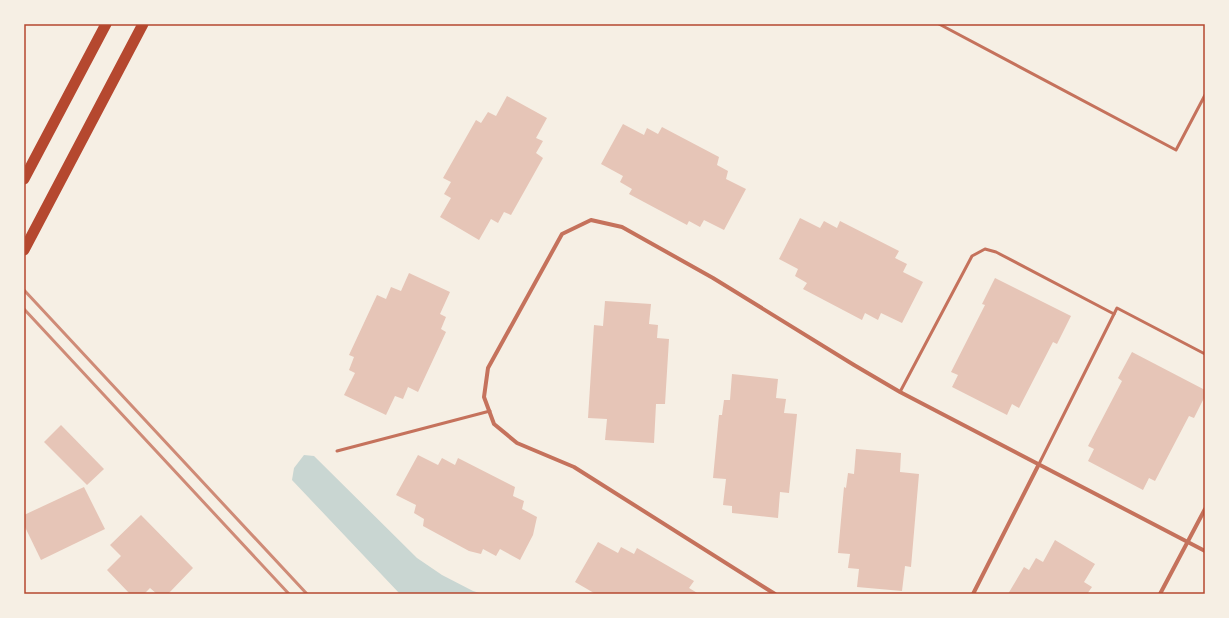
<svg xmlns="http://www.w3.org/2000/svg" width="1229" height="618" viewBox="0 0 1229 618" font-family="Barlow,sans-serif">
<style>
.water{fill:#c9d6d2}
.building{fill:#e6c5b7}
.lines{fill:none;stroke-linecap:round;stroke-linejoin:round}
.service{stroke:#c5725c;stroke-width:3}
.minor{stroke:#c5725c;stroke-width:4}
.trunk{stroke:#b5482f;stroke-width:11}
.rail{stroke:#cf8b77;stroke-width:3}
.neatline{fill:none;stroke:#b5482f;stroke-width:1.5}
</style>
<rect width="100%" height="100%" fill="#f6efe4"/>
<polygon class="water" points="304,455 314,456 417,558 442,575 473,591 483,594 400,594 292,480 294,468"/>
<g class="building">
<polygon points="507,96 547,118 536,138 543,141 536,153 543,158 511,215 504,212 498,223 491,219 479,240 440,217 451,198 444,194 451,182 443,178 476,120 481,123 488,112 496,116"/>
<polygon points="623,124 644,135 647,128 658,134 662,127 719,157 717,165 728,171 726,179 746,189 724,230 704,220 700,227 689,221 687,225 629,194 632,189 620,182 623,176 601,164"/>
<polygon points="800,218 820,228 824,221 837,228 840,221 899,251 895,258 907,264 903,272 923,282 902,323 881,313 878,320 865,313 862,320 803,289 807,283 795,276 798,269 779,259"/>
<polygon points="409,273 450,292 440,314 446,317 441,329 446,332 418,392 408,387 403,399 395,396 386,415 344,395 355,373 349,370 354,357 349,355 377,295 386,299 391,287 401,291"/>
<polygon points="995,278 1071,316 1057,344 1053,342 1019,408 1012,404 1007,415 952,387 958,375 951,372 985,305 982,304"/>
<polygon points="605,301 651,304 649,324 658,325 657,338 669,339 665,404 656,404 654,443 605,440 607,419 588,418 594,325 603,326"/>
<polygon points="1132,352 1205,390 1205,396 1194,418 1189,416 1155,481 1149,478 1143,490 1088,461 1094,449 1088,446 1122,381 1118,378"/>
<polygon points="732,374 778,379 776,398 786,399 784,413 797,414 789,493 780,492 778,518 732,513 732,506 723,505 726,479 713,478 719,415 722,415 724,400 730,400"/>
<polygon points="61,425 104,469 87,485 44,442"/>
<polygon points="856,449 901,453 900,472 919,474 911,567 905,566 902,591 857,587 859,569 848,568 850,554 838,553 844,487 846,488 848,473 854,474"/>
<polygon points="418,455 438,465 442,458 455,465 458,458 515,487 513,496 524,501 522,509 537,517 533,535 520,560 500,549 496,556 483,549 481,554 469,551 423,526 424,519 414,513 416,505 396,495"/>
<polygon points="84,487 105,529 41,560 24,525 24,515"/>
<polygon points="141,515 193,568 168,594 157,594 150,588 144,594 130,594 107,570 121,556 110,545"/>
<polygon points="1055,540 1095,564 1084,582 1092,587 1087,594 1008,594 1024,567 1029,570 1036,558 1043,562"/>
<polygon points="598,542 618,553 621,547 634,554 637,548 694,581 689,588 699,594 593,594 594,593 575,582"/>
</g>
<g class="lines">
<g class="service">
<polyline points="939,24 1176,150 1205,95"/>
<polyline points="900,392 972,256 985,249 996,252 1114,314"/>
<polyline points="337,451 490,411"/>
<polyline points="1039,464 1117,308 1205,354"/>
</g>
<g class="minor">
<polyline points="775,594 574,467 517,443 494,424 484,397 488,368 562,234 591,220 622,227 713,278 854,365 900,392 1205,551"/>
<polyline points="973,594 1039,464"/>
<polyline points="1160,594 1205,509"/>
</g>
<g class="trunk">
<polyline points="24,179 106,24"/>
<polyline points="24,250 143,24"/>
</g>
<g class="rail">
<polyline points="24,290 307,594"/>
<polyline points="24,309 289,594"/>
</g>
</g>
<rect width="1229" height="618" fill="none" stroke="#f6efe4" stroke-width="50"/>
<rect x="25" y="25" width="1179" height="568" class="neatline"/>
</svg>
